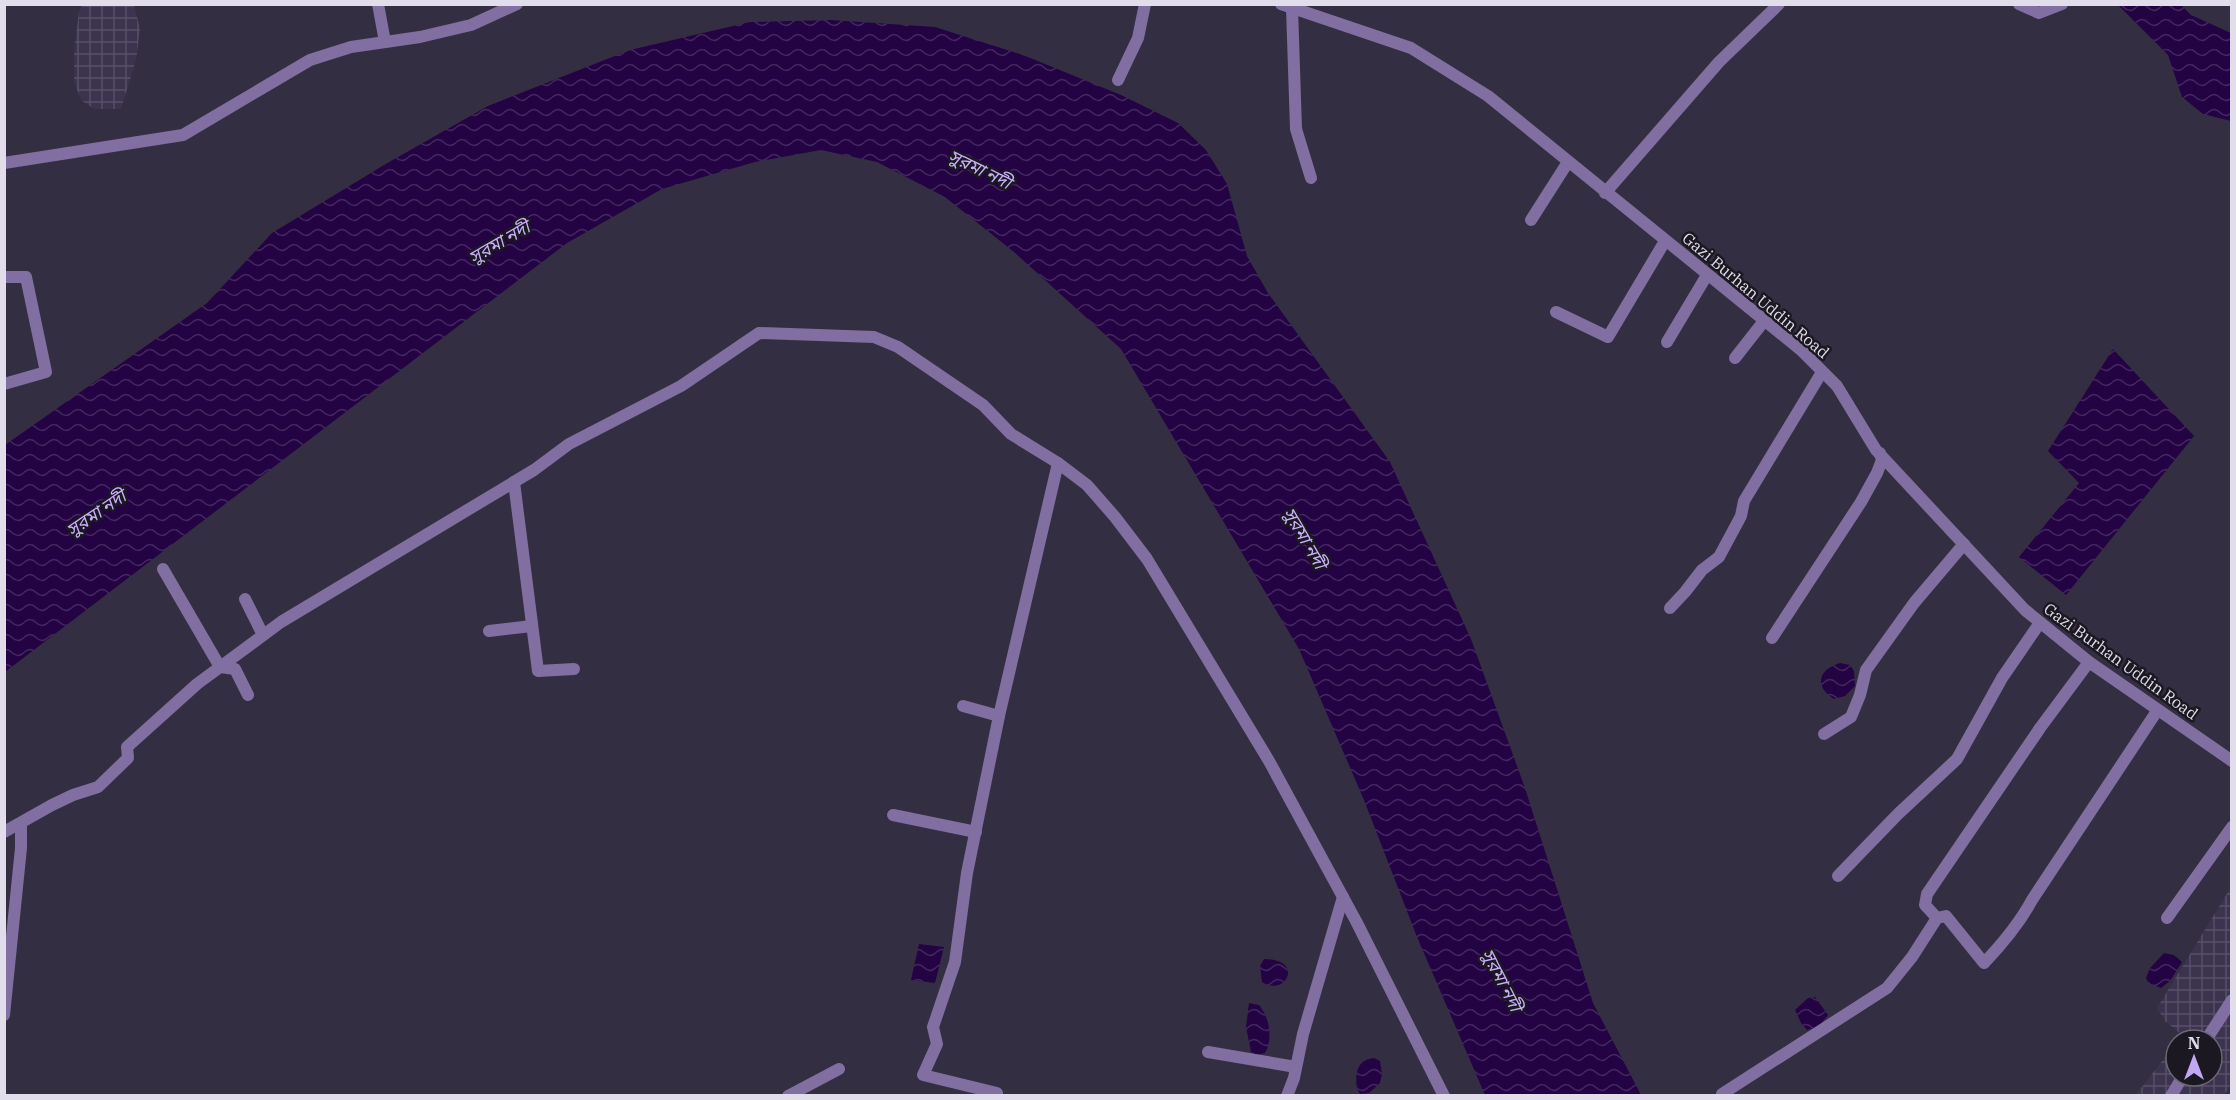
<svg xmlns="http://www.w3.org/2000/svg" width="2236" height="1100" viewBox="0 0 2236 1100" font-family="'IBM Plex Serif','Noto Sans Bengali',serif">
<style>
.industrial{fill:url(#industrial-grid)}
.water{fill:url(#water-waves)}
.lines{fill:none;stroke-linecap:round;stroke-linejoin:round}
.minor{stroke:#806fa0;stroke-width:12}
.tertiary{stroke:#806fa0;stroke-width:12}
.labels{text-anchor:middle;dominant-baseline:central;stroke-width:5;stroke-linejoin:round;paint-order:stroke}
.street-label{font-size:16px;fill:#e1ddea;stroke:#1b1821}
.water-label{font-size:18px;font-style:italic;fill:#caaffc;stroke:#1b1821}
</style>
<defs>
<pattern id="industrial-grid" width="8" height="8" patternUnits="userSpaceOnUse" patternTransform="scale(1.5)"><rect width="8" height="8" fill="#3c334e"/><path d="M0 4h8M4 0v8" fill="none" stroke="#585068"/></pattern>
<pattern id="water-waves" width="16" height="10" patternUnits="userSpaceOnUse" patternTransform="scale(1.5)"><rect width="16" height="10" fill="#230343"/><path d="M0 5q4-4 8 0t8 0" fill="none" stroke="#43275e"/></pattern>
</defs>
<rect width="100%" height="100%" fill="#342e42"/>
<g class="industrial">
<polygon points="82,5 134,5 140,29 136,60 121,109 94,109 81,100 74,81 74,52 79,11"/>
<polygon points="2231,887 2231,1084 2224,1095 2135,1096 2176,1043 2176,1076 2212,1076 2212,1040 2178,1040 2182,1035 2165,1021 2157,1008"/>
</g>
<g class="water">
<polygon points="2118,5 2181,5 2191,15 2231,33 2231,121 2203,114 2182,97 2168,55"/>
<polygon points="831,20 935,27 1023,55 1121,95 1178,123 1206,150 1227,184 1247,256 1268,293 1390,462 1471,639 1525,788 1593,1003 1641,1095 1485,1095 1417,937 1364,800 1299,649 1121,349 1014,252 945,197 877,162 821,150 755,162 662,189 567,243 5,672 5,445 207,303 272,233 384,165 488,106 630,50 750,22"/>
<polygon points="2113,349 2194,436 2066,595 2019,557 2079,483 2048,451"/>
<path d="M1840 663 1850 665 1854 671 1855 686 1845 696 1834 699C1813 686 1819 669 1840 663Z"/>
<polygon points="919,944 944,947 935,983 911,980"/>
<polygon points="2164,953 2174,955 2182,962 2170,981 2161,988 2148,983 2146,978 2150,968"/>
<path d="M1264 959C1305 959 1286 998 1262 982L1260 966Z"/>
<polygon points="1815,997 1828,1015 1819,1026 1807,1030 1801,1023 1795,1010 1808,998"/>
<path d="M1249 1003 1259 1005C1270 1018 1273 1039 1265 1053L1257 1055 1251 1052 1246 1027Z"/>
<path d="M1374 1058 1380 1061 1382 1074 1380 1083 1369 1093 1360 1094 1357 1089C1355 1074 1356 1060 1374 1058Z"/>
</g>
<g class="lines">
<g class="minor">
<polyline points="378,4 385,42"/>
<polyline points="2019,4 2039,13 2062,4"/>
<polyline points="1292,8 1296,129 1311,178"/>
<polyline points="1118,80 1138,38 1145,4"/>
<polyline points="1605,193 1719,62 1779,4"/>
<polyline points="1531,220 1568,162"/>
<polyline points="4,277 26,277 46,372 4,384"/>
<polyline points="1556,312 1608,337 1665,241"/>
<polyline points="1667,342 1707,275"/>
<polyline points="1735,358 1764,321"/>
<polyline points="514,482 538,671 574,669"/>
<polyline points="163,569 220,667 235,669 248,695"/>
<polyline points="245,599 263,635"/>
<polyline points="1670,608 1685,592 1702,570 1719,557 1741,516 1744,501 1822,372"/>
<polyline points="489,631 532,626"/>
<polyline points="1772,638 1861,502 1877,473 1882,460 1880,453"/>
<polyline points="963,706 999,716"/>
<polyline points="1824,734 1851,717 1860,695 1866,670 1914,603 1964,544"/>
<polyline points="893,815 976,832"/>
<polyline points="4,832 52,805 73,795 98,787 128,758 127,747 197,684 281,622 534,470 569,444 681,386 759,333 874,337 898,347 983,405 1011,434 1058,463 1087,485 1115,517 1147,559 1269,761 1356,921 1444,1096"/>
<polyline points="1838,876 1898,814 1957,759 2002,678 2039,624"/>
<polyline points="1937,918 1925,905 1927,894 2040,728 2089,662"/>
<polyline points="2167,918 2232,827"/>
<polyline points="4,1015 21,848 21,823"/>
<polyline points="2206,1040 2232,1000"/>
<polyline points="1208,1052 1296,1067"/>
<polyline points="997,1093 923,1075 937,1044 933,1027 955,962 967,873 999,716 1058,463"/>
<path d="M1722 1094 1887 988 1912 957 1937 918 1946 916 1984 963C2003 943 2019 924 2032 900L2157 711"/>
<polyline points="788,1096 839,1069"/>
<polyline points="1287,1096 1294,1078 1303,1034 1343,897"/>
<polyline points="2171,1096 2183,1076"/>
</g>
<g class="tertiary">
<polyline points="1281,4 1411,48 1488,96 1801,350 1837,386 1876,450 2025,610 2089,662 2232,761"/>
<polyline points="4,163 183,135 310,60 351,47 420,37 471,25 517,4"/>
</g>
</g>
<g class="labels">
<g class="street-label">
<text transform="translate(1756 295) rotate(40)">Gazi Burhan Uddin Road</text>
<text transform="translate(2121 661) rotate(36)">Gazi Burhan Uddin Road</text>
</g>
<g class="water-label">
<text transform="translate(980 169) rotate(26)">সুরমা নদী</text>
<text transform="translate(499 242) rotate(-30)">সুরমা নদী</text>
<text transform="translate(96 513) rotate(-34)">সুরমা নদী</text>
<text transform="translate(1305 538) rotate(60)">সুরমা নদী</text>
<text transform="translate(1502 980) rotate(63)">সুরমা নদী</text>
</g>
</g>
<rect width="2236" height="1100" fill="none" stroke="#e1ddea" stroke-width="12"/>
<g transform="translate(2194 1058)"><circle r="28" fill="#1b1821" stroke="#6a6771" stroke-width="1.5"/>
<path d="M0-4.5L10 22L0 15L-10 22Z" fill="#c2a8f3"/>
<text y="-9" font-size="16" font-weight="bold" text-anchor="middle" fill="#e1ddea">N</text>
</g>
</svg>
